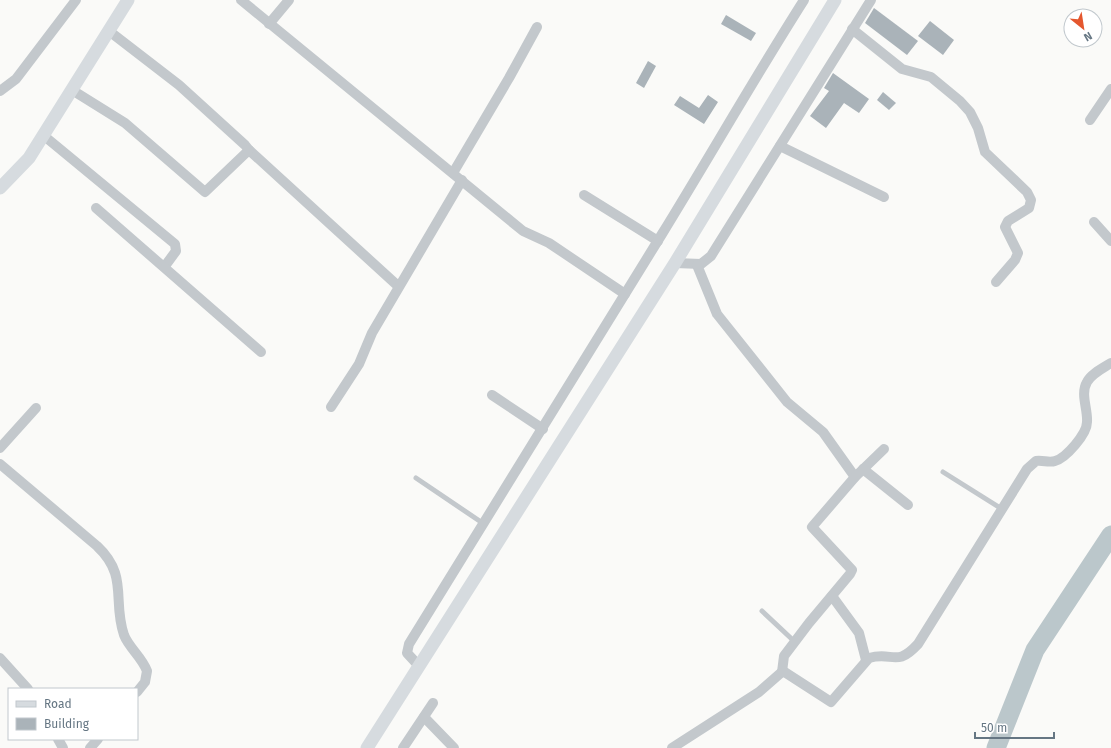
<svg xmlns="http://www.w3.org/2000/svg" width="1111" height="748" viewBox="0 0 1111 748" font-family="'Fira Sans',sans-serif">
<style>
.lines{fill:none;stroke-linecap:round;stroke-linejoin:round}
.river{stroke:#bbc7cb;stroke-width:19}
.building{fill:#aab3b9}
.lane{stroke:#c3c8cc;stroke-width:5}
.street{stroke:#c3c8cc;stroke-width:10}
.secondary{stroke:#d6dbdf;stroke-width:13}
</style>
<rect width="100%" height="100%" fill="#fafaf8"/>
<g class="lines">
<polyline class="river" points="996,748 1035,650 1111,535"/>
</g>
<g class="building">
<polygon points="874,8 918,41 907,55 865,23"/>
<polygon points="726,15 756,33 751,41 721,24"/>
<polygon points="930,21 954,40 943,55 918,36"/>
<polygon points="648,61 656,66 644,88 636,83"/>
<polygon points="833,73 869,99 859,113 844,103 826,128 810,116 829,91 824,88"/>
<polygon points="883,92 896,103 889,110 877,100"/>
<polygon points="708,95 718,102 704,124 674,105 680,96 699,108"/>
</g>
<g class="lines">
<g class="lane">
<polyline points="943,472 1002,509"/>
<polyline points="416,478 484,524"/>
<polyline points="762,611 795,642"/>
</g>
<g class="street">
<polyline points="241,0 523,231 549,243 625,294"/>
<polyline points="269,24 289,0"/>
<polyline points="852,29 902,69 931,77 960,101 970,112 978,128 985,152 1027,192 1031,200 1029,208 1008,221 1005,227 1018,253 1015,260 996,282"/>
<polyline points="109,31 179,85 245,145 249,150 398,286"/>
<polyline points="72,90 125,123 205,192 249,150"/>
<polyline points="0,91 16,79 76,0"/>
<polyline points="1090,120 1111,89"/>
<polyline points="43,135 175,244 176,251 165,266"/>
<polyline points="780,146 884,197"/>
<polyline points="453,173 509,78 537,27"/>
<polyline points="584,195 658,241"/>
<polyline points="96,208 261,352"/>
<polyline points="1094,222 1111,241"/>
<polyline points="675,263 701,264 711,256 871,0"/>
<polyline points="697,265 717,314 787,402 823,432 855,477"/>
<polyline points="492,395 543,429"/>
<polyline points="331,407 359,364 372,333 462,180"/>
<polyline points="0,448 36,408"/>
<path d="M0 464 97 546C129 576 112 600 124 635 129 648 142 657 147 671L145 682 137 692"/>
<polyline points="863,469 908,505"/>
<polyline points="832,596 859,633 866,660"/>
<polyline points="0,658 28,689"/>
<path d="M419 666 407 653 409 644C494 508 578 371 662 234 710 156 755 77 804 0"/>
<polyline points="782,672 784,656 809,623 850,574 852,570 812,527 855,477 884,449"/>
<polyline points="424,717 454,748"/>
<polyline points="58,739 63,748"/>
<polyline points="90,748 98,739"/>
<polyline points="403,748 433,703"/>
<path d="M672 748 759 692 783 671 831 702 869 658C893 651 896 668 918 644L1027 469 1036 461C1043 460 1049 463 1055 461 1066 458 1087 434 1087 422 1088 409 1080 394 1087 382 1091 374 1103 368 1111 363"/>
</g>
<g class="secondary">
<polyline points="0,188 29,158 128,0"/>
<polyline points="367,748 675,263 835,0"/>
</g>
</g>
<rect x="8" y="688" width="130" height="52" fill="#ffffff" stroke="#c1c8cd"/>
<rect x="16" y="701" width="20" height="6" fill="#d6dbdf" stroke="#c1c8cd"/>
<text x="44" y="708" font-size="12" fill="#657683">Road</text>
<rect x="16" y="718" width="20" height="12" fill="#aab3b9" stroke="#c1c8cd"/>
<text x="44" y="728" font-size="12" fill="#657683">Building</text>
<g transform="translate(1083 28) rotate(150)"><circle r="19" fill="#ffffff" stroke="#c1c8cd"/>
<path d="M0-3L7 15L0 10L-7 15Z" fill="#e4572e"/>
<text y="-6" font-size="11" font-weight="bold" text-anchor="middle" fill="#657683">N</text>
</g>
<path d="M975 732v6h79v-6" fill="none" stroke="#657683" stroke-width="2"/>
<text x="981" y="732" font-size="12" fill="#657683" stroke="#ffffff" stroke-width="3" paint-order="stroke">50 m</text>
</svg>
